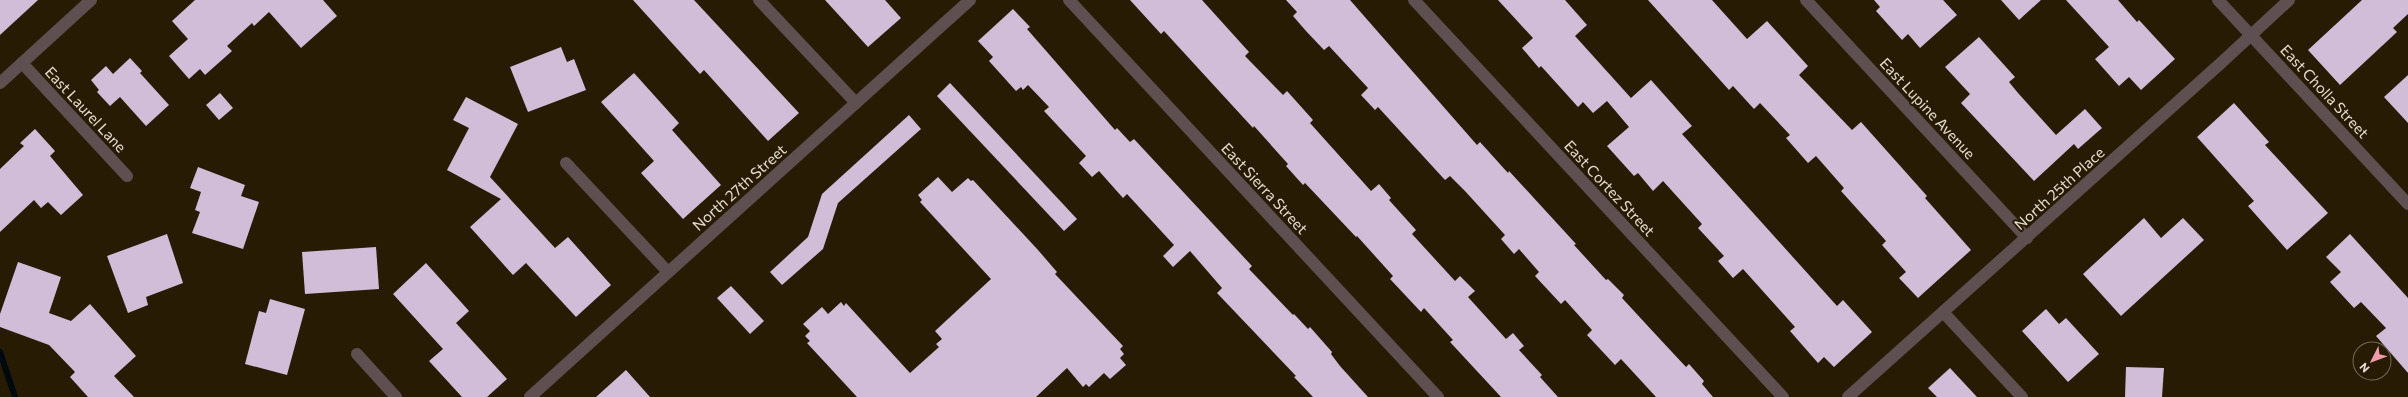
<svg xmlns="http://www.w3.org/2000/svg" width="2408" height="397" viewBox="0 0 2408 397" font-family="Commissioner,sans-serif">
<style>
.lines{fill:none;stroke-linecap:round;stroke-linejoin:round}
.stream{stroke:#000910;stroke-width:6}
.building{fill:#d1bdd7}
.minor{stroke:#5e5051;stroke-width:12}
.labels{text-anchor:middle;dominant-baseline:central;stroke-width:4;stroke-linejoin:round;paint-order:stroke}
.street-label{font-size:15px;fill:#e6ddd0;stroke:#281b04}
</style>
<rect width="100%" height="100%" fill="#281b04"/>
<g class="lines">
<polyline class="stream" points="0,352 15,397"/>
</g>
<g class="building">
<polygon points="0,0 38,0 0,35"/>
<polygon points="195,0 323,0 337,16 301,48 269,12 254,26 252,23 227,46 232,51 205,75 200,69 189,79 169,56 188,39 172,21"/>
<polygon points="633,0 694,0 799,113 768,141 704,70 700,74"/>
<polygon points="825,0 885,0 901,18 868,47"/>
<polygon points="1130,0 1202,0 1249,52 1245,56 1283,95 1287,91 1313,120 1310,123 1371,191 1379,184 1391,198 1389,200 1416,230 1412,234 1455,281 1460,276 1475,291 1468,297 1506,339 1513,333 1524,346 1519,350 1542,375 1540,377 1558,397 1501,397 1450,342 1453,340 1424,308 1421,312 1390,279 1393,276 1357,236 1356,237 1305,183 1303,185 1286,166 1288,164 1254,126 1253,128 1164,31 1161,34"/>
<polygon points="1286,0 1350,0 1477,145 1480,142 1508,173 1509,171 1576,244 1574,245 1606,280 1608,279 1624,295 1622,298 1658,337 1686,367 1689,364 1704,381 1702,384 1713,397 1656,397 1621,359 1615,365 1587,335 1592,330 1565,300 1561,304 1535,276 1539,272 1519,249 1514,254 1501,239 1505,235 1465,191 1450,176 1445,180 1378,107 1375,110 1361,95 1368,88 1329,46 1324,50 1306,31 1293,16 1297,12"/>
<polygon points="1498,0 1565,0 1587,25 1575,36 1631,98 1651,80 1692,126 1682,134 1837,306 1843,300 1872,332 1834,367 1824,357 1818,363 1790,331 1795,327 1743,269 1733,278 1718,261 1724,256 1698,228 1702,224 1663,181 1653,191 1638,173 1634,176 1607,146 1629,127 1607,101 1593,113 1583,102 1578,107 1541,66 1539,68 1522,48 1533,38"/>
<polygon points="1648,0 1712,0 1747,39 1767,21 1808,66 1799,75 1852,130 1861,122 1927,196 1925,198 1971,250 1918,298 1899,278 1906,272 1882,245 1886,241 1841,191 1844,188 1816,156 1808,163 1786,138 1790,135 1760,103 1754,109 1733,86 1729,90"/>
<polygon points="1874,0 1943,0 1957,15 1920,48 1908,34 1902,40 1876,11 1880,7"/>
<polygon points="2001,0 2041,0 2019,20"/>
<polygon points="2066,0 2118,0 2137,22 2139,20 2175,59 2141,90 2129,77 2119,86 2095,59 2109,47"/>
<polygon points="2362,0 2408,0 2408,14 2393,28 2397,32 2340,85 2308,50"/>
<polygon points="1013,9 1030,27 1027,29 1115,130 1117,128 1130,142 1134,139 1252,266 1249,269 1293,315 1294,314 1308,329 1310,327 1332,352 1331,354 1340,366 1368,397 1313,397 1294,377 1296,376 1217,293 1222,288 1190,251 1173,267 1163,256 1174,245 1127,194 1123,198 1099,171 1092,177 1079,163 1086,156 1044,111 1049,107 1028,85 1023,90 1021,87 1016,91 989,61 993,57 978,41"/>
<polygon points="1979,37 2015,77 2009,82 2018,93 2056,135 2085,109 2102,128 2078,149 2074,144 2034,181 1961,103 1970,94 1945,67"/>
<polygon points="561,47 567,62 574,59 586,90 528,112 510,67"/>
<polygon points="130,58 142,71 140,73 169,105 146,126 120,97 110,106 97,92 99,90 91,80 106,66 113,74"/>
<polygon points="634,73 679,123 672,130 721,185 683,219 641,173 654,161 601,102"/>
<polygon points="2408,75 2408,123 2384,97"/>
<polygon points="950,83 1077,219 1064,231 937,96"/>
<polygon points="220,93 233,108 219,120 206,105"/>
<polygon points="466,97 518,124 490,177 555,248 568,237 611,285 576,317 526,263 513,275 470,227 501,199 447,170 469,128 453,120"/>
<polygon points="2234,103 2269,142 2265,145 2328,213 2287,250 2248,206 2254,201 2197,137"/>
<polygon points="909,115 921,129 838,203 823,249 782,285 770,272 808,237 822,194"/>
<polygon points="35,129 55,151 50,156 83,195 61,215 48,202 41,208 34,200 0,232 0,169 24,146 20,143"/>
<polygon points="198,167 245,185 241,196 259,202 243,249 192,233 200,212 195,210 201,192 190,188"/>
<polygon points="938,177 952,192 968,178 971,181 973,180 1038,250 1057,272 1055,274 1123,346 1120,349 1124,354 1120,358 1126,365 1110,379 1104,373 1089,387 1086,384 1083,387 1067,368 1036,397 857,397 807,343 810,341 805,336 810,331 803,324 822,307 828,314 841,302 844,306 846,303 910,373 939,347 936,344 942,339 935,331 991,279 920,202 922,200 918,195"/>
<polygon points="2144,218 2161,238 2183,218 2204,240 2121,316 2083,274"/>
<polygon points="167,234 183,283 146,297 148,305 128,313 107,256"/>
<polygon points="2350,234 2408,298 2408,373 2376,336 2386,328 2361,302 2354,308 2330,282 2341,272 2326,257"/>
<polygon points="376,247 379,289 305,294 302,252"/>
<polygon points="18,262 61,277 49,313 71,321 90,304 136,356 114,376 134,397 88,397 70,377 75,372 49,345 0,327 0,314"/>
<polygon points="426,263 469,311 456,323 507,379 487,397 462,397 429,361 443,349 393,294"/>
<polygon points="731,286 764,321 750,334 717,298"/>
<polygon points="270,299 305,309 287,375 245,364 259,311 266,313"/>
<polygon points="2046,309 2059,324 2066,318 2099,354 2068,382 2022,331"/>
<polygon points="2126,367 2164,368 2162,397 2125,397"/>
<polygon points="1950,368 1977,397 1937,397 1928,388"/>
<polygon points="626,370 650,397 596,397"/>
</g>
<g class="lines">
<g class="minor">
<polyline points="759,0 856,103"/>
<polyline points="1069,0 1438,397"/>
<polyline points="1414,0 1783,397"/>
<polyline points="1806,0 2027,238"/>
<polyline points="2218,0 2408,204"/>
<polyline points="22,63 127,176"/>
<polyline points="0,83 91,0"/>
<polyline points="566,163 668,272"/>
<polyline points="1943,312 2022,397"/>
<polyline points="357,354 396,397"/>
<polyline points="530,397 970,0"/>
<polyline points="1848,397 2221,63 2289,0"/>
</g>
</g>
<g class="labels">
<g class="street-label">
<text transform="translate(2325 91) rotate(47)">East Cholla Street</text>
<text transform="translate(1928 108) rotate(47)">East Lupine Avenue</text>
<text transform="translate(86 109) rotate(47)">East Laurel Lane</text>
<text transform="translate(739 187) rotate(-42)">North 27th Street</text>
<text transform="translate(1265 188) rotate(47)">East Sierra Street</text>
<text transform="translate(1610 188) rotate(47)">East Cortez Street</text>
<text transform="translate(2059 188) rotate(-42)">North 25th Place</text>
</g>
</g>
<g transform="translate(2372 361) rotate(228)"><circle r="19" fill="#281b04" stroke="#746956"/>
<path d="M0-3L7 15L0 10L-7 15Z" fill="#f39aaa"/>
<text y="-6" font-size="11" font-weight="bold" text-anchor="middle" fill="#e6ddd0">N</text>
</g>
</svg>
